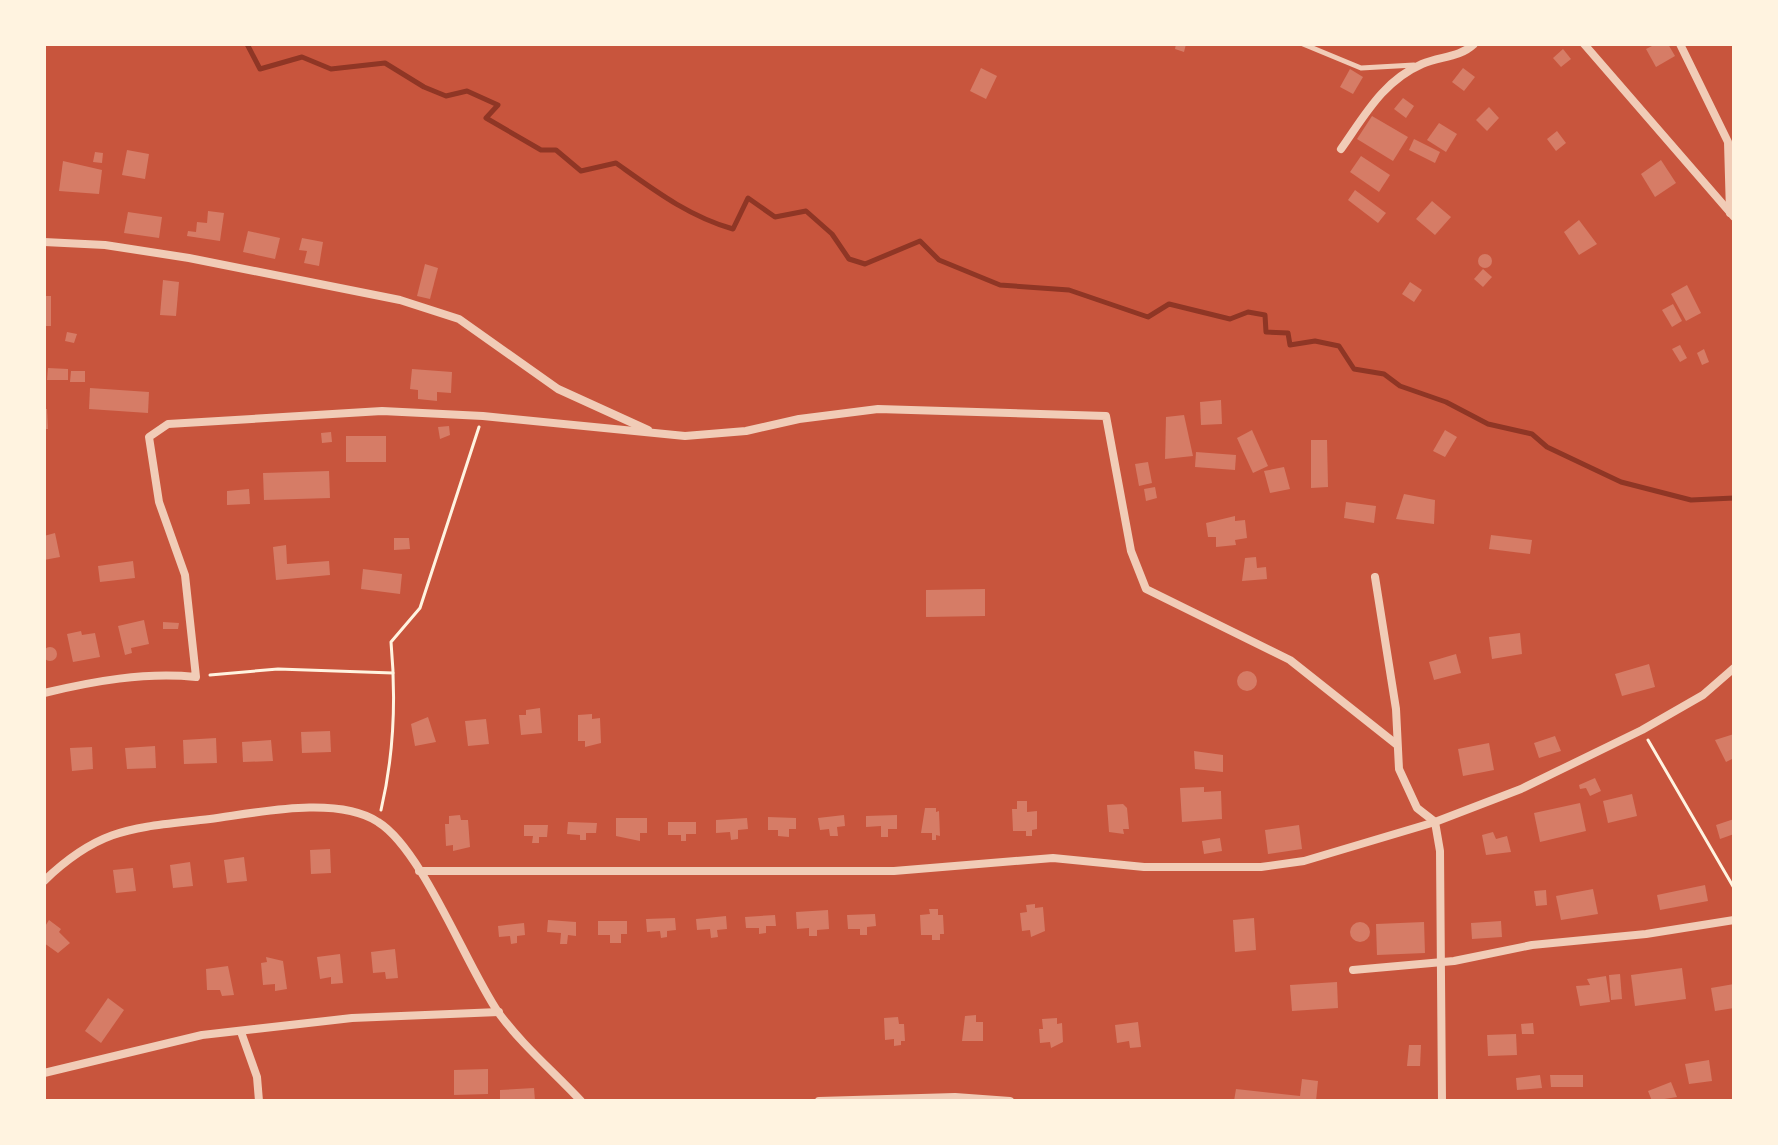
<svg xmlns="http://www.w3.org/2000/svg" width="1778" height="1145" viewBox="0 0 1778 1145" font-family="'Fira Sans Condensed',sans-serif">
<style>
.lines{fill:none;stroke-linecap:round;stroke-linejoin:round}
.stream{stroke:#8f3625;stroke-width:5}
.building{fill:#d67c66}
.path{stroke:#fff3e0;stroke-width:3}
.service{stroke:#f1ccb7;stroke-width:5}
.minor{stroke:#f1ccb7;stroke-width:8}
</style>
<rect width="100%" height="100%" fill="#c8553d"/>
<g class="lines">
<path class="stream" d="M247 44 260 69 302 57 331 69 385 63 424 87 446 96 467 91 498 105 486 118 541 150H556L581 171 616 163C654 190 688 216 733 229L748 198 775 217 806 211 832 234 849 259 865 264 920 241 939 260 1000 285 1069 290 1148 317 1169 304 1230 319 1248 312 1265 315 1266 332 1288 333 1290 345 1315 341 1339 346 1354 369 1384 374 1400 386 1446 402 1488 424 1532 434 1547 447 1621 482 1691 500 1734 498"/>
</g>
<g class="building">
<polygon points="1176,44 1186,44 1184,52 1175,49"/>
<polygon points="1656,44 1668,44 1675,56 1656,67 1646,49"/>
<polygon points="1563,49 1571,59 1561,67 1553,58"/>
<polygon points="981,68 997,76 986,99 970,91"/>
<polygon points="1463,68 1475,77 1464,91 1452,82"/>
<polygon points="1350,69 1363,77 1353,94 1340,87"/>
<polygon points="1403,98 1414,106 1406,118 1394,109"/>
<polygon points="1489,107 1499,118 1487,131 1476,120"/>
<polygon points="1372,116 1408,137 1393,161 1357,139"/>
<polygon points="1439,123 1457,134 1446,152 1427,140"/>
<polygon points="1557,131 1566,143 1556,151 1547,139"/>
<polygon points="1414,139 1440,152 1435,163 1409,150"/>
<polygon points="127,150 149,154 145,179 122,175"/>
<polygon points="95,152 103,153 102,163 93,162"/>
<polygon points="1361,156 1390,175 1379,192 1350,172"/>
<polygon points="1661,160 1676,183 1655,197 1641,174"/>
<polygon points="63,161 102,170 99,194 59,191"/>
<polygon points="1355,190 1386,213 1378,223 1348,200"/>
<polygon points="1432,201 1451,217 1435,235 1416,219"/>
<polygon points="208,211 224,213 220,241 187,236 188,231 196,232 197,222 207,223"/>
<polygon points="128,212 162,217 159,238 124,233"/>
<polygon points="1579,220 1597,244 1579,255 1564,232"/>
<polygon points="248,231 280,238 275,259 243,252"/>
<polygon points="302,238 323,242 319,266 304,263 307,251 299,250"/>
<circle cx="1485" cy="261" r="7"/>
<polygon points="425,264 438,268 430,299 417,296"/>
<polygon points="1483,269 1492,277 1483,287 1474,279"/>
<polygon points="163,280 179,282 176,316 160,315"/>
<polygon points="1410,282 1422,290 1414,302 1402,294"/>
<polygon points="1687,285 1701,313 1686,321 1671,294"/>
<rect x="44" y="296" width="7" height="30"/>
<polygon points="1673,304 1682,321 1672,327 1662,310"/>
<polygon points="67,332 77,334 74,343 65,341"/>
<polygon points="1680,345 1687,358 1680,362 1672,349"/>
<polygon points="1704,349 1709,362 1702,365 1697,353"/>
<polygon points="48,368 68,369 68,380 47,380"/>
<polygon points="412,369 452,372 451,393 437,392 437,401 418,399 418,390 410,389"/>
<polygon points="71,371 85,371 85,382 70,382"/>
<polygon points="90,388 149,392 148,413 89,409"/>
<polygon points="1221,400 1222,424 1201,425 1200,402"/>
<polygon points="44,409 47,409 48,429 44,429"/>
<polygon points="1184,415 1193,456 1165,459 1166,417"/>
<polygon points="449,426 450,435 440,439 438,427"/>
<polygon points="1252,430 1268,466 1253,473 1237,438"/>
<polygon points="1445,430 1457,437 1445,457 1433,451"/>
<polygon points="331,432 332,442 322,443 321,433"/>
<rect x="346" y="436" width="40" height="26"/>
<polygon points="1311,440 1327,440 1328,487 1311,488"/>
<polygon points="1196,452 1236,455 1235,470 1195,467"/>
<polygon points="1148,462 1152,483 1139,486 1135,464"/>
<polygon points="1284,467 1290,489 1270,493 1264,471"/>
<polygon points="329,471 330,498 264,500 263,473"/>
<polygon points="1155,487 1157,498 1146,501 1144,489"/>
<polygon points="249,489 250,504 227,505 227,491"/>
<polygon points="1404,494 1435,500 1434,524 1396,519"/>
<polygon points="1346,502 1376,506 1374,523 1344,518"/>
<polygon points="1235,516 1235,521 1245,520 1247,538 1235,540 1236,545 1216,547 1216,537 1208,537 1206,523"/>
<polygon points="55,533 60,557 44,560 44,536"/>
<polygon points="1491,535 1532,540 1530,554 1489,549"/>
<polygon points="394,538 409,538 410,549 394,550"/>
<polygon points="286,545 287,564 329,561 330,575 276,580 273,547"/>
<polygon points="1256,557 1257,568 1266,567 1267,579 1242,581 1245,558"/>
<polygon points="133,561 135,578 100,582 98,566"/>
<polygon points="363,569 402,574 400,594 361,589"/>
<polygon points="985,589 985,616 926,617 926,590"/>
<polygon points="144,620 149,644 131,648 132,653 125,655 118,626"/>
<polygon points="163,622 179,623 178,629 163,629"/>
<polygon points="81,631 82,635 95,633 100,657 73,662 67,634"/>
<polygon points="1520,633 1522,654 1492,659 1489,637"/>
<circle cx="50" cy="654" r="7"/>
<polygon points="1456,654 1461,673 1434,680 1429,662"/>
<polygon points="1649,664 1655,687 1622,696 1615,674"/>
<circle cx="1247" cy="681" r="10"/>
<polygon points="540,708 542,733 521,735 519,715 526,715 526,710"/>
<polygon points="592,714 592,719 600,718 601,743 585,747 585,741 578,741 578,715"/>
<polygon points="428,717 436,742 415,746 411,724"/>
<polygon points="486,719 489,744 468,746 465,721"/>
<polygon points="330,731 331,752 302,753 301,732"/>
<polygon points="1734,734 1734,758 1726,762 1715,740"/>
<polygon points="1555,736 1561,751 1539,758 1534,743"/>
<polygon points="216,738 217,763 184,764 183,740"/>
<polygon points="271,740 273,761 243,762 242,742"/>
<polygon points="1489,743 1494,770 1463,776 1458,749"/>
<polygon points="155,746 156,768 127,769 125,748"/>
<polygon points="92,747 93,769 72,771 70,748"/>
<polygon points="1194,751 1223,755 1223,772 1195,769"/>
<polygon points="1595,778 1601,791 1590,796 1586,788 1580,789 1579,785"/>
<polygon points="1204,787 1204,792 1221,791 1222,819 1182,822 1180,788"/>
<polygon points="1632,794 1637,816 1608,823 1603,801"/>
<polygon points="1017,801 1027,801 1027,812 1037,811 1037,829 1032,830 1032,836 1026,836 1026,831 1013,831 1012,809 1017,809"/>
<polygon points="1580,803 1586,831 1540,842 1534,813"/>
<polygon points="1123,804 1127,808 1129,829 1123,829 1124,834 1109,832 1107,805"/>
<polygon points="925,808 936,808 936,812 939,811 940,836 936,835 936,840 932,840 932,833 921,833"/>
<polygon points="460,815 461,820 468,820 470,847 453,851 453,845 446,846 445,824 449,824 449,816"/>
<polygon points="844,815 845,826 837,827 838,836 830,836 829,829 820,830 818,818"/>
<polygon points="897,815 897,829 888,829 888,837 881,837 881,826 866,827 866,816"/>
<polygon points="768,817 796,818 796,829 789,829 789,837 778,836 778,830 768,830"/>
<polygon points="616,818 647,818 647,833 640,833 640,841 616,836"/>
<polygon points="747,818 748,829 738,830 738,839 731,840 730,832 716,833 716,820"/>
<polygon points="1734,819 1734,834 1720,839 1716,825"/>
<polygon points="568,822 597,823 596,833 586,833 586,840 580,840 580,835 567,834"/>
<polygon points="668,822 696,822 696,834 686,834 686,841 681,841 681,835 668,835"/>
<polygon points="524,825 548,825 547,837 539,837 539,843 532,843 533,836 524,836"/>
<polygon points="1299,825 1302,849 1268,854 1265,830"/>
<polygon points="1493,832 1496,839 1507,836 1511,852 1486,855 1482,835"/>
<polygon points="1220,838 1222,851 1204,854 1202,841"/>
<polygon points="330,849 331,873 311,874 310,850"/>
<polygon points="244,857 247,881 227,883 224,860"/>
<polygon points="190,862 193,886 173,888 170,865"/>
<polygon points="133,868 136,891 116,893 113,870"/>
<polygon points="1705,885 1708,901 1660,910 1657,895"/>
<polygon points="1593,889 1598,914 1561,920 1556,896"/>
<polygon points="1546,890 1547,905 1536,906 1534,891"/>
<polygon points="1035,904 1035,908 1043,907 1045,931 1031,937 1030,930 1022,931 1020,913 1027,912 1026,905"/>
<polygon points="929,909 938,909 938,915 943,915 944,934 940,934 940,940 932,940 932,935 921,935 920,915 930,914"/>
<polygon points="828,910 829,929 817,930 817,936 809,936 809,928 797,929 796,912"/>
<polygon points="875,914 876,926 867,927 867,935 860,935 860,929 848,929 847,915"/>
<polygon points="775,915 776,926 766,926 766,933 759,934 759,928 746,928 745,917"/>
<polygon points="726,916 727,929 717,930 718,937 711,938 710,929 697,930 696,919"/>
<polygon points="675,918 676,930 667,931 667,937 661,938 660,931 647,932 646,919"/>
<polygon points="1254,918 1256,950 1235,952 1233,920"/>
<polygon points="49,920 61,929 59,932 70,943 58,953 44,943 44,928"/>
<polygon points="548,920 576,922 576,936 568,935 567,944 560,944 561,933 547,932"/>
<polygon points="598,921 627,921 627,934 621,934 621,943 610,943 610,935 598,935"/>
<polygon points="1501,921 1502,937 1472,939 1471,923"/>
<polygon points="1424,922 1425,953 1377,955 1376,924"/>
<circle cx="1360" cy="932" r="10"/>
<polygon points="524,923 525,935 517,936 517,943 511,944 510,936 499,937 498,926"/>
<polygon points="395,949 398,978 386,979 385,972 373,973 371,952"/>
<polygon points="340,954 343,983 331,984 331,977 320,979 317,957"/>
<polygon points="266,957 283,961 287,989 275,991 275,984 263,985 261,963 267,962"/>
<polygon points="228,966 234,995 222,996 220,990 207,990 206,969"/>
<polygon points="1682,968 1686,999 1635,1006 1631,975"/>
<polygon points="1620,974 1622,999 1611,1000 1609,975"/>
<polygon points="1606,976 1610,1002 1580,1006 1576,986 1590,985 1587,979"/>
<polygon points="1337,982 1338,1008 1292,1011 1290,985"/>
<polygon points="1734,984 1734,1008 1715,1011 1711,988"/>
<polygon points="108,998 124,1010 101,1043 85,1031"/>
<polygon points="976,1015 976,1022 983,1022 983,1041 962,1041 965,1016"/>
<polygon points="898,1017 899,1024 904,1024 905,1041 901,1041 901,1045 894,1046 894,1039 885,1040 884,1018"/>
<polygon points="1057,1018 1057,1024 1062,1023 1063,1042 1051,1048 1050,1042 1040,1043 1039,1029 1043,1029 1042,1019"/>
<polygon points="1138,1022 1141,1047 1130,1048 1129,1041 1117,1043 1115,1025"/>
<polygon points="1533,1023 1534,1034 1522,1034 1521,1024"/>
<polygon points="1516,1034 1517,1055 1488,1056 1487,1035"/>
<polygon points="1409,1045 1421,1045 1420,1066 1407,1066"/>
<polygon points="1709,1060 1712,1081 1689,1084 1685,1064"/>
<polygon points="488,1069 488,1094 454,1095 454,1070"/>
<polygon points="1540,1075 1542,1088 1517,1090 1516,1078"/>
<polygon points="1550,1075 1583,1075 1583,1087 1551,1087"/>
<polygon points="1302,1079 1318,1081 1316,1101 1234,1101 1236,1089 1300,1096"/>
<polygon points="1671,1082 1677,1097 1652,1101 1648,1091"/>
<polygon points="534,1088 535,1101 500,1101 500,1090"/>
</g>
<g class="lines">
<g class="path">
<polyline points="210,675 278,669 393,673"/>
<polyline points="1648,740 1734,888"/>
<path d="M381 810C394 755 396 697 391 642L420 608 479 427"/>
</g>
<polyline class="service" points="1303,44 1361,68 1414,65"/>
<g class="minor">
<polyline points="1584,44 1734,217"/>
<polyline points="1680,44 1728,142 1730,213"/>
<path d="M1341 149C1365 115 1383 81 1422 64 1441 56 1459 58 1474 44"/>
<polyline points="44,242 105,245 189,258 400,300 459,319 558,389 648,430"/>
<polyline points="1375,577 1396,709 1399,769 1417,808 1435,822 1440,851 1442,1101"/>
<path d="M44 693C94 681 144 672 196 677L185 575 159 502 149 437 168 424 382 411 483 416 685 436 746 431 799 419 878 409 1106 416 1131 551 1146 589 1290 660 1396 744"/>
<polyline points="419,871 894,871 1053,858 1144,867 1261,867 1304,861 1435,822 1521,789 1642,730 1703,695 1734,668"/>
<path d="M44 881C101 826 135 828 210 819 256 813 337 795 378 822 422 849 466 965 498 1012 521 1044 554 1072 581 1101"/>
<polyline points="1353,970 1454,961 1532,945 1646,934 1734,920"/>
<polyline points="241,1032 257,1077 259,1101"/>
<polyline points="44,1073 202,1035 352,1018 499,1012"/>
<polyline points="819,1101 955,1097 1010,1101"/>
</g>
</g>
<rect width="1778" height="1145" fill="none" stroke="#fff3e0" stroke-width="92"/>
</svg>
